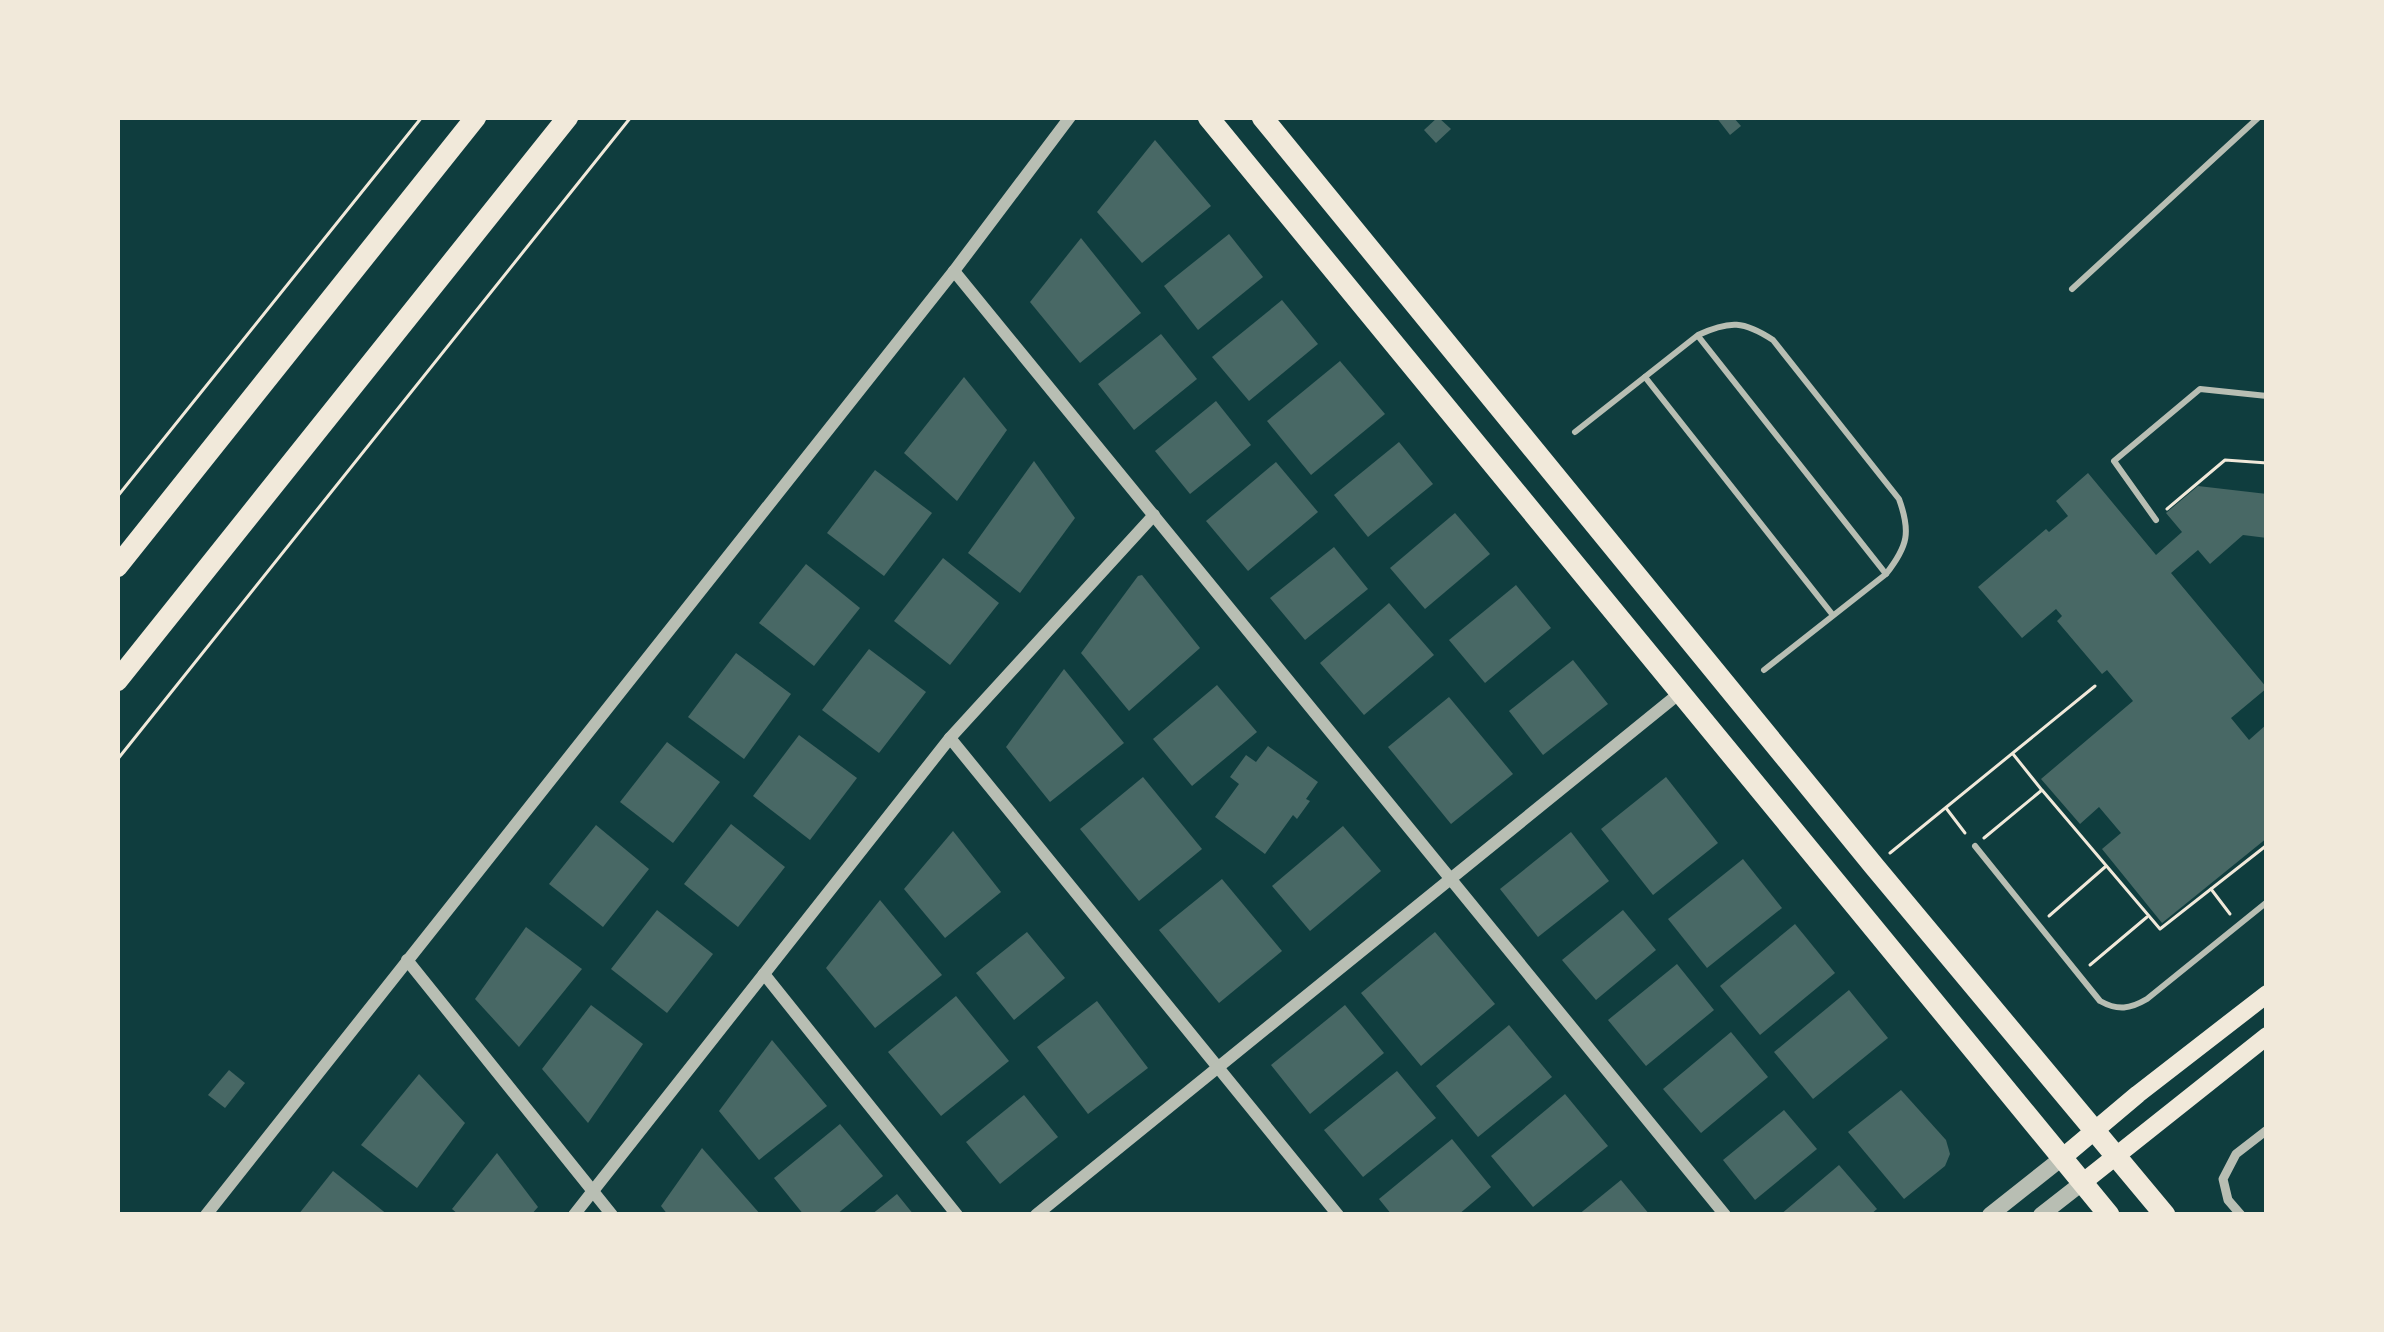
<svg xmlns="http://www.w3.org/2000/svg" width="2384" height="1332" viewBox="0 0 2384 1332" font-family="'Nunito Sans',sans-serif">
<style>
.building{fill:#486865}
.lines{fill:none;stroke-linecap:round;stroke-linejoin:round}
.path{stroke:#f1e9da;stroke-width:3}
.service{stroke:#b8beb3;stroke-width:6}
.pedestrian{stroke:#b8beb3;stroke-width:9}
.minor{stroke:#b8beb3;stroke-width:12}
.tertiary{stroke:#b8beb3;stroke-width:16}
.secondary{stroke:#f1e9da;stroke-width:18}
.primary{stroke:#f1e9da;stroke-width:21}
.trunk{stroke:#f1e9da;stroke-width:21}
</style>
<rect width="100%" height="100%" fill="#0f3d3e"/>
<g class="building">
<polygon points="1438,117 1451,129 1436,143 1424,130"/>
<polygon points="1716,117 1733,117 1741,126 1730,135"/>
<polygon points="1155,140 1211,206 1142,263 1097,212"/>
<polygon points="1229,234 1263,277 1198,330 1164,286"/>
<polygon points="1081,238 1141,313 1080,363 1030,302"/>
<polygon points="1282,300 1318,344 1249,401 1212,357"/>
<polygon points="1161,334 1197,379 1134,430 1098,384"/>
<polygon points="1340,361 1385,414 1311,475 1267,421"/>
<polygon points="964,377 1007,430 957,501 904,453"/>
<polygon points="1216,401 1251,445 1190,494 1155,451"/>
<polygon points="1399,442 1433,484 1368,537 1334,495"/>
<polygon points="1034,461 1075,518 1020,593 968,553"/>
<polygon points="1276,462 1318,512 1248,571 1206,521"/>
<polygon points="875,470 932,513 884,576 827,533"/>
<polygon points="2088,473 2156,555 2182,532 2166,513 2198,486 2267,494 2267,538 2243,535 2210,564 2198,550 2171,573 2267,688 2231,718 2249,740 2267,724 2267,838 2162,923 2102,849 2121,833 2099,807 2080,824 2041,779 2133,701 2107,670 2102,674 2057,621 2062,616 2056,609 2022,638 1978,587 2046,529 2049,532 2068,516 2056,501"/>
<polygon points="1455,513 1490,554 1425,609 1390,568"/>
<polygon points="1334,547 1368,589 1305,640 1270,598"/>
<polygon points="943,558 999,603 950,665 894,621"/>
<polygon points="806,564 860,608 814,666 759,623"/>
<polygon points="1142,575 1200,648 1129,711 1081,653 1138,576"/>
<polygon points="1516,585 1551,628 1485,683 1449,640"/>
<polygon points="1389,603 1434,655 1364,715 1320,663"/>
<polygon points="869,649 926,692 879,753 822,710"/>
<polygon points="736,653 791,694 744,759 688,717"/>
<polygon points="1573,660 1608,704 1543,755 1509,711"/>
<polygon points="1064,669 1124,743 1050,802 1006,747"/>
<polygon points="1217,685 1257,732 1192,786 1153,739"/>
<polygon points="1449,697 1513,774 1451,824 1388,747"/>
<polygon points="799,735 857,778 810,840 753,796"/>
<polygon points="667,742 720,782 673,843 620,802"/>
<polygon points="1268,746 1318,782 1306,799 1310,801 1297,819 1293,815 1265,854 1215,817 1239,784 1230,777 1246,755 1256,762"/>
<polygon points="1143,777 1202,849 1139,901 1080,829"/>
<polygon points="1666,777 1718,843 1653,895 1601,829"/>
<polygon points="731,824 785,867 738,927 684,884"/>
<polygon points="596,825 649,869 603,927 549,884"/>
<polygon points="1343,826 1381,871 1310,931 1272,886"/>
<polygon points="953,831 1001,892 945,938 904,889"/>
<polygon points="1571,832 1609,881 1538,937 1500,889"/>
<polygon points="1743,859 1782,908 1707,968 1668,919"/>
<polygon points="1222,879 1282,951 1219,1003 1159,930"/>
<polygon points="880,900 942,975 875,1028 826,968"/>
<polygon points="657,910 713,954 667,1013 611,969"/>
<polygon points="1623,910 1656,950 1596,1000 1562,960"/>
<polygon points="1795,924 1835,973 1760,1035 1720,986"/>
<polygon points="526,927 582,969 519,1047 475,999"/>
<polygon points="1027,932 1065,978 1014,1020 976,973"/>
<polygon points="1435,932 1495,1004 1421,1066 1361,993"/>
<polygon points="1677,964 1714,1010 1646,1066 1608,1020"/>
<polygon points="1849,990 1888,1038 1813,1099 1774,1052"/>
<polygon points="956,996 1009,1061 941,1116 888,1052"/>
<polygon points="1097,1001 1148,1068 1088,1114 1037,1047"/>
<polygon points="591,1005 643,1044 588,1123 542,1069"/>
<polygon points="1345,1005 1384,1053 1310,1114 1271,1065"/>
<polygon points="1509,1025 1552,1077 1478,1137 1436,1086"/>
<polygon points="1731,1032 1768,1077 1701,1133 1663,1089"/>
<polygon points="772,1040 827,1106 759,1160 719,1111"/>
<polygon points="229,1070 245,1083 225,1108 208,1095"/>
<polygon points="1397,1071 1436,1118 1363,1177 1324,1130"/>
<polygon points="419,1074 465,1123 417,1188 361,1145"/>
<polygon points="1901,1090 1946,1140 1950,1154 1945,1166 1904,1199 1848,1132"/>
<polygon points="1565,1094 1608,1146 1533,1207 1491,1156"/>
<polygon points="1024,1095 1058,1137 1000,1184 966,1142"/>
<polygon points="1784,1110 1817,1149 1755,1200 1723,1160"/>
<polygon points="840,1124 883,1176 836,1215 804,1215 774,1178"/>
<polygon points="1452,1139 1491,1187 1458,1215 1392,1215 1379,1199"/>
<polygon points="702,1148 761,1215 668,1215 661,1206"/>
<polygon points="497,1153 538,1207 531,1215 459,1215 452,1209"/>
<polygon points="1839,1165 1877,1209 1870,1215 1780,1215"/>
<polygon points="333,1171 388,1215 298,1215"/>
<polygon points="1621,1180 1650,1215 1578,1215"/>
<polygon points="897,1194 914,1215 871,1215"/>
</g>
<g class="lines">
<g class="path">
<polyline points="117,497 422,117"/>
<polyline points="2167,509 2225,460 2267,463"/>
<polyline points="2013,754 2041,789"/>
<polyline points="117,760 631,117"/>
<polyline points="1946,808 1965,833"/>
<polyline points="1984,838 2042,790 2160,929 2267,845"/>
<polyline points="1890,853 2095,686"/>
<polyline points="2211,889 2230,914"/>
<polyline points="2049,916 2105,867"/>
<polyline points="2090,965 2147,917"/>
</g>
<g class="service">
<polyline points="2072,289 2259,117"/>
<polyline points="1698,336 1886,574"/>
<polyline points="1645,377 1832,614"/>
<path d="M1575 432 1698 335C1730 320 1744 321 1773 340L1899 499C1911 532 1908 546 1886 574L1764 670"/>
<polyline points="2156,520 2114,461 2200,389 2267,396"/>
<path d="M1975 846 2100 1001C2118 1011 2130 1009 2147 999L2267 902"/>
</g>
<polyline class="pedestrian" points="2241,1215 2228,1200 2223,1179 2236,1154 2267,1130"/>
<g class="minor">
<polyline points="954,271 1725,1215"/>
<polyline points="950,738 1338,1215"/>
<polyline points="407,960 612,1215"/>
<polyline points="764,974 957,1215"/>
<polyline points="206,1215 954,271 1070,117"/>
<polyline points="574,1215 950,738 1154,515"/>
<polyline points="1036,1215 1681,692"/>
</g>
<g class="tertiary">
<polyline points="1990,1215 2062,1158"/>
<polyline points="2041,1215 2082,1183"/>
</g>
<g class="secondary">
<polyline points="2062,1158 2138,1094 2267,994"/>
<polyline points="2082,1183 2267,1036"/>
</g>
<g class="primary">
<polyline points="1208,117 2109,1215"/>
<polyline points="1262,117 1874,866 2165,1215"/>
</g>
<g class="trunk">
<polyline points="117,567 476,117"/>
<polyline points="117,681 568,117"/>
</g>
</g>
<rect width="2384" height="1332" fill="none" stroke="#f1e9da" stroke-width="240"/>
</svg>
